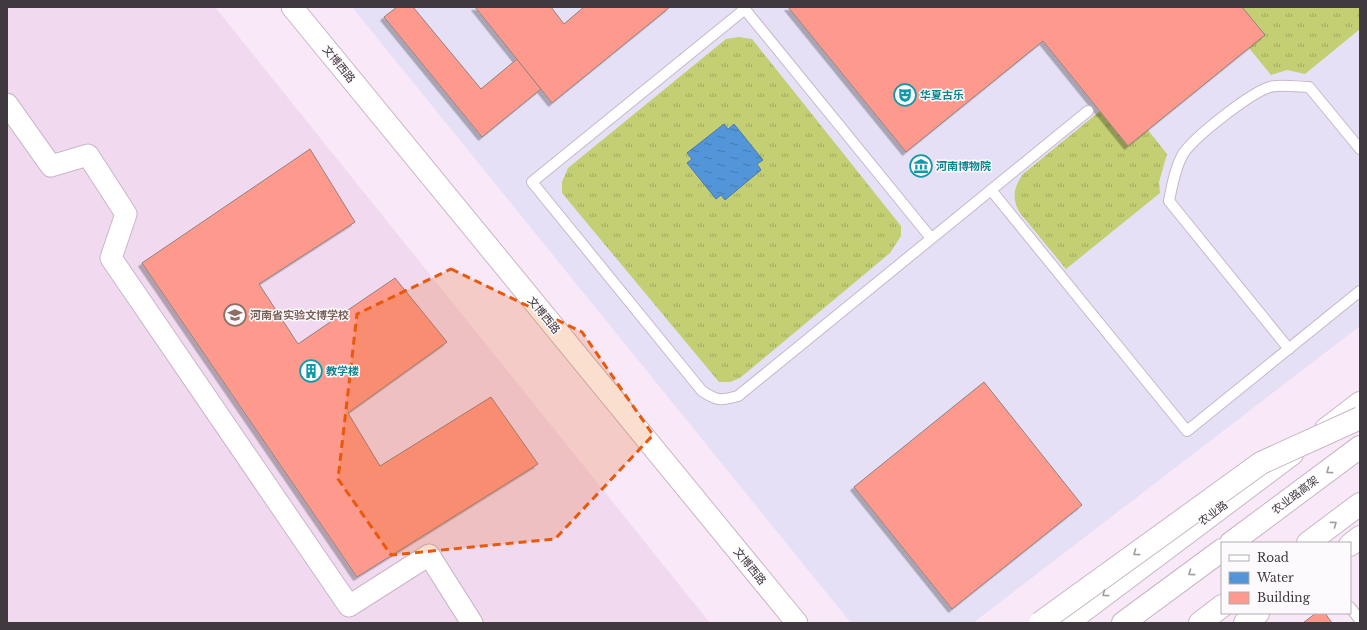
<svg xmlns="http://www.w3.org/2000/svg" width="1367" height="630" viewBox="0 0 1367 630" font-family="'Libre Baskerville','Noto Sans SC',serif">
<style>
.commercial{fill:#e6e0f6}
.built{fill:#f1daef}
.grass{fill:url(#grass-tufts);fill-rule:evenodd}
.water{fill:url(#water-ripples);stroke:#4d79aa}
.building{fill:#fd9a8d;stroke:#95807c;filter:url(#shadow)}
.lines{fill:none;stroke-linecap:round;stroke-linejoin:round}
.lane-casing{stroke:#c7b7c6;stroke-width:12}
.street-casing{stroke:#c7b7c6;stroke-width:23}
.secondary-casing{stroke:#c7b7c6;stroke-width:24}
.highway-casing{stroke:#c7b7c6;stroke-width:24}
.lane{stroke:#fff;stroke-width:10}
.street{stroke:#fff;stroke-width:21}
.secondary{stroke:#fff;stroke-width:22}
.highway{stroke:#fff;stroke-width:22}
.highway-bridge-casing{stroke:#c7b7c6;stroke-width:24;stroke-linecap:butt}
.highway-bridge{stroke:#fff;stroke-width:22}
.oneway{stroke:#a09c9f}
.marked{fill:#e8590c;fill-opacity:0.2;stroke:#e8590c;stroke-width:3;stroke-dasharray:8 5;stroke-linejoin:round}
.labels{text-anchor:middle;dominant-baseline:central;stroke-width:3;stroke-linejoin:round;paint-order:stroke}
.street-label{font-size:11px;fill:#40393f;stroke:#fdfafd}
.culture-label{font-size:11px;font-weight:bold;fill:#0d838f;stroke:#fdfafd;text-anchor:start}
.education-label{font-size:11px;font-weight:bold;fill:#785e54;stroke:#fdfafd;text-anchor:start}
</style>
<defs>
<pattern id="grass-tufts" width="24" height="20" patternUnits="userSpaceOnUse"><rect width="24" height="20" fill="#c4ce72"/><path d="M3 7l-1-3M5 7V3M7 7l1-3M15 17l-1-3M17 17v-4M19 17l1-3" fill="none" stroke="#a1a85f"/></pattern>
<pattern id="water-ripples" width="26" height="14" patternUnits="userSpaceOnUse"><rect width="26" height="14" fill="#5295d8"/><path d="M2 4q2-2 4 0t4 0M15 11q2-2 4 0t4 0" fill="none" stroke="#457bb1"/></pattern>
<filter id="shadow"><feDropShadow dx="-3.5" dy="3.5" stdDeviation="0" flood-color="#0004"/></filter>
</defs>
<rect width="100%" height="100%" fill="#f9e8f7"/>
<polygon class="commercial" points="352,7 1360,7 1360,326 973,623 851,623"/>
<polygon class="built" points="7,7 215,7 710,623 7,623"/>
<g class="grass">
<polygon points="1242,7 1360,7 1360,29 1305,74 1287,70 1271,75 1249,48"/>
<path d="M739 37 752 39 901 226V236L890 253 740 378 730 382H719L562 193V182L568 168 726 39ZM734 124 761 170 716 198 687 163 692 159 687 153Z"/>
<path d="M1100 111 1128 146 1148 130 1167 154 1159 182 1160 193 1066 269 1020 213C1011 198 1014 187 1023 174Z"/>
</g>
<polygon class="water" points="724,124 728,129 734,124 763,160 757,164 761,170 725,200 721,195 716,199 687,163 692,159 687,153"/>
<g class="building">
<polygon points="397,7 413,7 481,89 517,59 541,89 482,137 384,17"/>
<polygon points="475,7 551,7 564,24 584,7 670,7 552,103"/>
<polygon points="788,7 1242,7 1265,35 1128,146 1043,41 906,152"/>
<polygon points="310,149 355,222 259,284 298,344 395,278 447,342 348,413 380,466 491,397 538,464 357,577 142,263"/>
<polygon points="984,382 1082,505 952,609 854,487"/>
<polygon points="1316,613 1325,613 1332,623 1303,623"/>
</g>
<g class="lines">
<g class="lane-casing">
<g id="lane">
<polyline points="743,7 931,238"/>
<path d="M745 9 532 182 702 391C717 401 721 401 738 396L1088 111"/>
<polyline points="991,190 1187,431 1360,291"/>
<path d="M1289 349 1169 201C1172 186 1175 168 1183 154 1194 137 1250 93 1270 87 1281 84 1297 87 1309 87L1360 149"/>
<polyline points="1350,607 1360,620"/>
</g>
</g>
<g class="street-casing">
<g id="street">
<polyline points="292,7 797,623"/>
<polyline points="7,104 51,166 88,155 126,214 111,258 349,606 429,555 472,623"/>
</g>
</g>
<g class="secondary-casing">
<g id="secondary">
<polyline points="1326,429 1360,403"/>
<polyline points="1350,545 1360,537"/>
<polyline points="1067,623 1292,454"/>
<polyline points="1245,623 1258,613"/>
</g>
</g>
<g class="highway-casing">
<g id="highway">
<polyline points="1231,543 1360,447"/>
<polyline points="1308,543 1360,504"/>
<polyline points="1123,623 1222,550"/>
<polyline points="1200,623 1222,606"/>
</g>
</g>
<use href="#lane" class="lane"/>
<use href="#street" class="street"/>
<use href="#secondary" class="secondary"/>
<use href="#highway" class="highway"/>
<g class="highway-bridge-casing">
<polyline id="highway-bridge" points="1040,623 1261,463 1360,418"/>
</g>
<use href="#highway-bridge" class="highway-bridge"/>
</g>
<defs><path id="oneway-chevron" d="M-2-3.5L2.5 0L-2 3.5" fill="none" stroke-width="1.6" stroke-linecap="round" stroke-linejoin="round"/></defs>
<g class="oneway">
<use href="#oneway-chevron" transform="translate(1329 471) rotate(143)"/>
<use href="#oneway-chevron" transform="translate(1334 524) rotate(-36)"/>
<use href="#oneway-chevron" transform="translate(1136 553) rotate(144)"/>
<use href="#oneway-chevron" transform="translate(1191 573) rotate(143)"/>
<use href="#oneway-chevron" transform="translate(1105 594) rotate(143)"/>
</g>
<path class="marked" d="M451 269 582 332 653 435 555 539 391 555 338 479 357 314Z"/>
<defs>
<g id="theatre-ring" transform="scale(1.15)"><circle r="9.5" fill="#fdfafd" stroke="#0f9aa8" stroke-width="1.5"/><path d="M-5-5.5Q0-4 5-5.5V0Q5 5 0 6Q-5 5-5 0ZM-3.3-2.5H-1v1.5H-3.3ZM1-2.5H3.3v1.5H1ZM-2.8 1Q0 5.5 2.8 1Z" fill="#0f9aa8"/></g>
<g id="museum-ring" transform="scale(1.15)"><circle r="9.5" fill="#fdfafd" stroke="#0f9aa8" stroke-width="1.5"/><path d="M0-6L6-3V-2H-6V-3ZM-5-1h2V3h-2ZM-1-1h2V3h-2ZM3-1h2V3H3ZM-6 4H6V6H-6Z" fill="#0f9aa8"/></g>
<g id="school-ring" transform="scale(1.15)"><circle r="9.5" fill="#fdfafd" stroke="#8d6e63" stroke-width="1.5"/><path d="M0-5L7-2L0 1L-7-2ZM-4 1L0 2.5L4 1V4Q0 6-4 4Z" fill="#8d6e63"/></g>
<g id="building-ring" transform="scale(1.15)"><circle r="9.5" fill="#fdfafd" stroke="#0f9aa8" stroke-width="1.5"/><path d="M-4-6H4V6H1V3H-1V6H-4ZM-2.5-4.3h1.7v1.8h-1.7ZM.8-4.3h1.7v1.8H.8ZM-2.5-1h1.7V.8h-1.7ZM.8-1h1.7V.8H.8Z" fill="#0f9aa8"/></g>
</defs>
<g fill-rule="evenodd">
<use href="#theatre-ring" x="905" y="95"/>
<use href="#museum-ring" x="921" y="166"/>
<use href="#school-ring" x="235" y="315"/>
<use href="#building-ring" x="311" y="371"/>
</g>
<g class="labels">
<g class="street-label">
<text transform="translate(339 64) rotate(51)">文博西路</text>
<text transform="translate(544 315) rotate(51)">文博西路</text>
<text transform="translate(1295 495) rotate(-37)">农业路高架</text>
<text transform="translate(1213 513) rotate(-37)">农业路</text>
<text transform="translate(750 566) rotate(51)">文博西路</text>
</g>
<g class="culture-label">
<text x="920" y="95">华夏古乐</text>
<text x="936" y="166">河南博物院</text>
<text x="326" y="371">教学楼</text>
</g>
<g class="education-label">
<text x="250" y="315">河南省实验文博学校</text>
</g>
</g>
<rect width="1367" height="630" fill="none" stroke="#40393f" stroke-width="16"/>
<rect x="1221" y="542" width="130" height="72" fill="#fdfafd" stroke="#b1adb1"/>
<rect x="1229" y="555" width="20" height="6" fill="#ffffff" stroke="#b1adb1"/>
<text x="1257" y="562" font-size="12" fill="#40393f">Road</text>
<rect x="1229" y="572" width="20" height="12" fill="url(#water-ripples)" stroke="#b1adb1"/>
<text x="1257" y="582" font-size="12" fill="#40393f">Water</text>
<rect x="1229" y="592" width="20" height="12" fill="#fd9a8d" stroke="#b1adb1"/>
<text x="1257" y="602" font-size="12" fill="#40393f">Building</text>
</svg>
